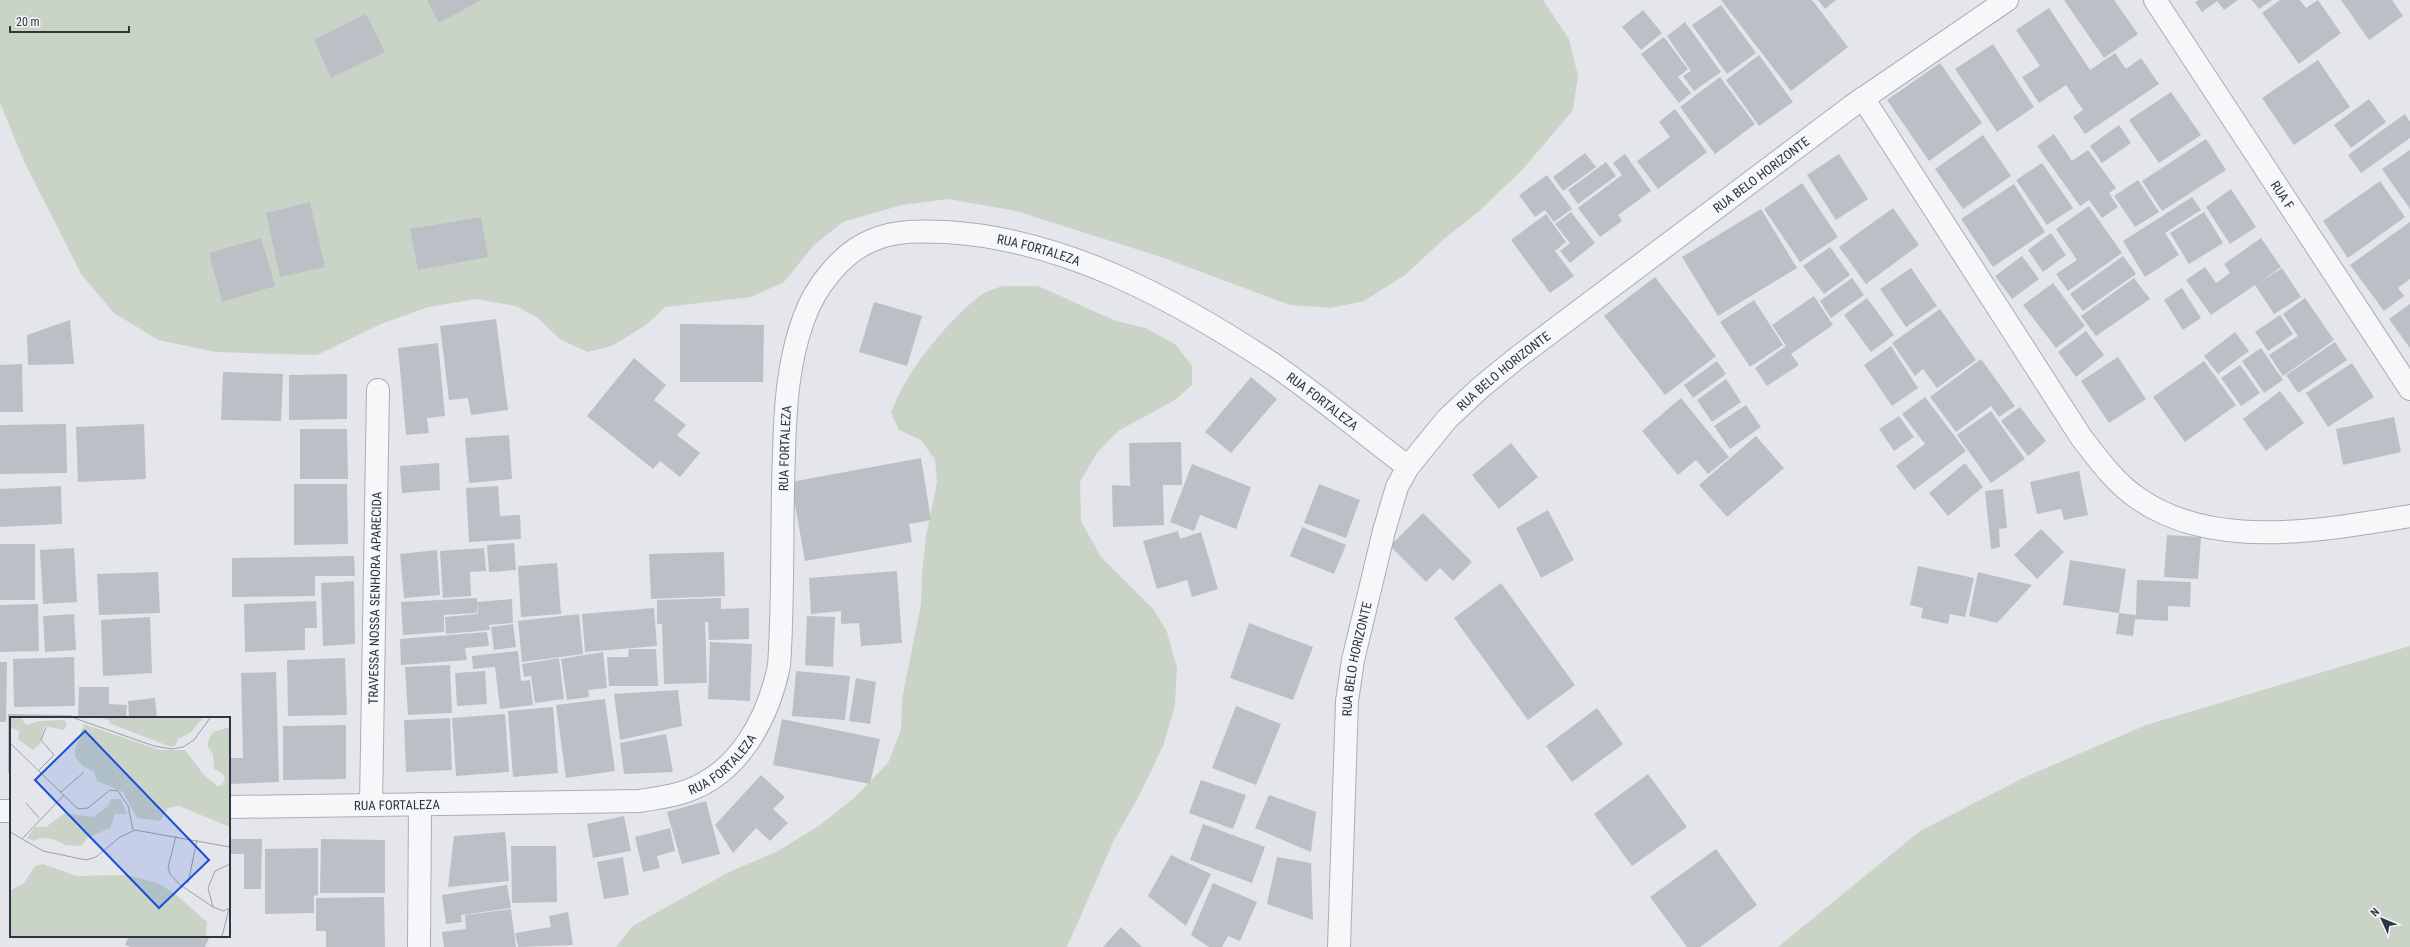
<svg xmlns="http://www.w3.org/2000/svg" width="2410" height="947" viewBox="0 0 2410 947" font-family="'Roboto Condensed',sans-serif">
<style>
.green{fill:#c9d4c6}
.building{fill:#bbc0c7}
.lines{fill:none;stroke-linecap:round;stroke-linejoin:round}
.minor-casing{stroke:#a9adb5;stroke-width:24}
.minor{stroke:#f6f7f9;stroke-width:22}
.labels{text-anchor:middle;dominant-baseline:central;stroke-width:3;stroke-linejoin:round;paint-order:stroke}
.street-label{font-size:13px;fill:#2d3442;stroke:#f3f5f8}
.inset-road{fill:none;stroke:#9b9fa7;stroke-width:1}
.view{fill:#1d4ed8;fill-opacity:0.15;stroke:#1d4ed8;stroke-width:2}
.inset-edge{fill:none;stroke:#2d3442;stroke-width:2}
</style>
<rect width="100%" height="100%" fill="#e4e6eb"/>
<g class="green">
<polygon points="0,0 1543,0 1569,39 1578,76 1573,110 1523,169 1478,212 1445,238 1405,275 1364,301 1331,308 1290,305 1161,257 1016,211 949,199 902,205 843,222 814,245 784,282 751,297 665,307 646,325 612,346 588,352 561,340 538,318 516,306 476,299 428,307 381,324 317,355 216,352 158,340 114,313 81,274 24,161 0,103"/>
<path d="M1002 286H1038L1116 321 1145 328 1175 344 1192 366V385L1175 400 1118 431 1096 454 1080 482 1081 521 1101 557 1154 610 1167 632 1177 668 1175 705 1163 746 1139 796 1113 842 1067 947H616L633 926 727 873 778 851 820 825 854 798 888 763 901 730 902 699 921 604 922 573 926 536 937 482 935 460 921 440 899 430 891 413C905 373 944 325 977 298 984 292 994 289 1002 286Z"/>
<polygon points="2410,646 2410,947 1778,947 1920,831 2023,778 2146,725"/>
</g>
<g class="building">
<polygon points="427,0 481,0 439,23"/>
<polygon points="1721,0 1812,0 1848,47 1791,91"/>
<polygon points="1818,0 1836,0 1825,9"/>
<polygon points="2064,0 2114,0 2138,34 2104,58"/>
<polygon points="2199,0 2238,0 2224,10 2217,1 2202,12 2195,2"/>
<polygon points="2252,0 2272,0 2259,9"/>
<polygon points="2280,0 2300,0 2306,8 2318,0 2341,33 2299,64 2262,13"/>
<polygon points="2341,0 2392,0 2403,16 2369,40"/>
<polygon points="1721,5 1756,53 1727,74 1692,25"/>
<polygon points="2049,8 2090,70 2115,53 2126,69 2141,58 2159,84 2085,134 2073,117 2083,110 2066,85 2039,103 2022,77 2040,66 2016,30"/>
<polygon points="1643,10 1662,33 1641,50 1622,27"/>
<polygon points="366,14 385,52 331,78 314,40"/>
<polygon points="1685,22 1721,72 1694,91 1683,76 1691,71 1667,36"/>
<polygon points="1664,37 1688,69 1678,77 1691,93 1679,103 1641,54"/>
<polygon points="1993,44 2034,107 1997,132 1955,69"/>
<polygon points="1759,55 1793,102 1759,126 1726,80"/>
<polygon points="2318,60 2350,107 2294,145 2262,98"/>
<polygon points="1940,63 1982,123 1929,161 1887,100"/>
<polygon points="1720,77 1755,124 1715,154 1680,107"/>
<polygon points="2171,92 2201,135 2159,163 2129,120"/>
<polygon points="2369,99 2386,122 2351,148 2334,125"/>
<polygon points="1675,109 1707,152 1658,189 1637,161 1670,137 1659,122"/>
<polygon points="2405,114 2410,122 2410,138 2361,173 2348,155"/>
<polygon points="2119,125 2131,143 2102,163 2090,146"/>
<polygon points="2054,134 2072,161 2088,150 2116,188 2109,193 2118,207 2102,218 2089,200 2080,206 2037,146"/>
<polygon points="1983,135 2011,176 1963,209 1935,169"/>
<polygon points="2206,139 2226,170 2162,211 2142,181"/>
<polygon points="2410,150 2410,209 2382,169"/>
<polygon points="1585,153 1596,167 1563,191 1553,177"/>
<polygon points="1625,154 1651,191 1618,215 1622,221 1600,237 1578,208 1622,175 1613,163"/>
<polygon points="1839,154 1868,199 1836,220 1807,175"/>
<polygon points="1606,162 1616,176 1578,204 1568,190"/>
<polygon points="2042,163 2073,208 2047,225 2016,180"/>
<polygon points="1547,175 1572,209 1554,222 1545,210 1535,217 1519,195"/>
<polygon points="2138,180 2159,212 2135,227 2114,196"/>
<polygon points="2380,181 2405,217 2348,258 2323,221"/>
<polygon points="1802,183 1838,237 1800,262 1764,209"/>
<polygon points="2014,184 2045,232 1993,267 1961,219"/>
<polygon points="2231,189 2256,227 2230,244 2206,207"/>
<polygon points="2192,197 2201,210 2165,233 2179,255 2145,277 2123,241"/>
<polygon points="310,202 325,267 280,277 266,213"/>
<polygon points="2089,206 2122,253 2068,291 2056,274 2077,260 2056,229"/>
<polygon points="1893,208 1919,245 1866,284 1839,247"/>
<polygon points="1761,209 1797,268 1718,316 1682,257"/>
<polygon points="1571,212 1595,243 1570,263 1560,251 1570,243 1555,224"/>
<polygon points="2204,212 2223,243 2189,264 2170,233"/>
<polygon points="1546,214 1566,242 1555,251 1574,276 1550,293 1511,240"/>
<polygon points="481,217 488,257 418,270 410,229"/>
<polygon points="2410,222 2410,279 2398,288 2404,296 2384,311 2350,265"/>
<polygon points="2051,233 2066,255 2043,272 2028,250"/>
<polygon points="261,238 275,286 222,302 209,253"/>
<polygon points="2261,238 2281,267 2259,283 2282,268 2301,297 2274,314 2255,285 2211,315 2186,280 2205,267 2216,283 2230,273 2224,264"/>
<polygon points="1830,247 1850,275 1824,294 1803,266"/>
<polygon points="2022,256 2039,279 2012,299 1995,276"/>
<polygon points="2123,256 2136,274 2083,311 2070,294"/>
<polygon points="1911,268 1937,306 1906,327 1880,289"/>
<polygon points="1655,277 1716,356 1665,395 1604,316"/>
<polygon points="1852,278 1864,295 1831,318 1820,301"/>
<polygon points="2134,278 2150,299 2096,336 2081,316"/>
<polygon points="2053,283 2085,326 2056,348 2023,305"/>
<polygon points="2182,288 2201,318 2183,330 2164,300"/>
<polygon points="1814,296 1833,325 1791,354 1799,365 1767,386 1755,368 1786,346 1772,325"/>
<polygon points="1867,298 1894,335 1871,352 1844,315"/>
<polygon points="2305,298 2334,340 2283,376 2269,355 2298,336 2283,314"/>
<polygon points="1754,300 1783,345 1750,367 1720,322"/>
<polygon points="874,302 922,316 907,366 859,352"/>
<polygon points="2410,304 2410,348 2389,319"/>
<polygon points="1940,309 1976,360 1937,388 1923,369 1915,376 1892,343"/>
<polygon points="2280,315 2293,334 2268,351 2255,332"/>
<polygon points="496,319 508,410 471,415 468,398 449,400 440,326"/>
<polygon points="70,320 74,364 28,365 27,335"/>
<polygon points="680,324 764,325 763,382 680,382"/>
<polygon points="2086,331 2104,355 2076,377 2058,352"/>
<polygon points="2235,332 2249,351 2218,374 2204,356"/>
<polygon points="2335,342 2347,360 2298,393 2286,375"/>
<polygon points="438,343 445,416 427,418 429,433 406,435 398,348"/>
<polygon points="1891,346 1918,388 1892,406 1864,365"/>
<polygon points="2261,348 2283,380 2264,393 2242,361"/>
<polygon points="2118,357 2146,399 2109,423 2081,381"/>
<polygon points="634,358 666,385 654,400 686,425 677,435 700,453 680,477 660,461 653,469 587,416"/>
<polygon points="1981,359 2015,406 1999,417 1991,406 1956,432 1930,397"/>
<polygon points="1717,361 1726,374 1693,398 1684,385"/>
<polygon points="2204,361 2236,405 2185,442 2153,397"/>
<polygon points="2352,363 2374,397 2328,427 2306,393"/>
<polygon points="22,364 23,412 0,412 0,365"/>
<polygon points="2240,365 2260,393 2241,406 2221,378"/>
<polygon points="223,372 283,374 281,421 221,420"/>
<polygon points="347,374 347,419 289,420 289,375"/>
<polygon points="1251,377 1277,399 1231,453 1205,432"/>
<polygon points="1726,379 1741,402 1712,422 1697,400"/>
<polygon points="2280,391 2304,423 2266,451 2243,419"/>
<polygon points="1925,397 1966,451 1914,490 1896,466 1925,444 1902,414"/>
<polygon points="1681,398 1729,457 1708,474 1696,460 1678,475 1642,431"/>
<polygon points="1746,405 1761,427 1730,449 1714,426"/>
<polygon points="2020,407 2046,441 2028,456 2001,421"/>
<polygon points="1991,411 2025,459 1991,483 1957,435"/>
<polygon points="1899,416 1914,437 1894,451 1879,429"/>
<polygon points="2394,417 2401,452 2343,465 2336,429"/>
<polygon points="66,424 67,473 0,474 0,425"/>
<polygon points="144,424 146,479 78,482 76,427"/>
<polygon points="300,429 347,429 348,479 300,479"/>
<polygon points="509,435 512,479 469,483 465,438"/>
<polygon points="1756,436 1784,468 1727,517 1699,485"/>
<polygon points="1181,442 1182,485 1163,485 1164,525 1113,527 1112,485 1130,486 1129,443"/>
<polygon points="1511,443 1538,477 1499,509 1472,475"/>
<polygon points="921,458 931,520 909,524 912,542 805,561 791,482"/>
<polygon points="439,463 440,490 402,493 400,466"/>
<polygon points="1965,463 1983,487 1948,516 1929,493"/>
<polygon points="1192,464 1251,487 1236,529 1200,515 1194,531 1170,522"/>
<polygon points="2079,471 2088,515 2064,520 2061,509 2037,514 2030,482"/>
<polygon points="294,484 347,484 348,544 294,545"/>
<polygon points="1319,484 1360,500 1346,538 1304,523"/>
<polygon points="61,486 62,524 0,527 0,489"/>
<polygon points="498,486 500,516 520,515 521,539 469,542 466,488"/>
<polygon points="2003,489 2007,528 1999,529 2000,547 1991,549 1985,491"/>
<polygon points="1548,510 1574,560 1541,578 1516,528"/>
<polygon points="1423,513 1472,562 1453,581 1440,568 1426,582 1390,546"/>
<polygon points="1302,527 1346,545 1334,574 1290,556"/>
<polygon points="2041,529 2064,552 2037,579 2014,555"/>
<polygon points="1178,531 1180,539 1201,532 1218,589 1192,597 1187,580 1157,589 1143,541"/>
<polygon points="2167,535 2201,537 2198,579 2164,577"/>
<polygon points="514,543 516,570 489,572 487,545"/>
<rect x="0" y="544" width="35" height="56"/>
<polygon points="74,548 77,602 43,604 40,550"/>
<polygon points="484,548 486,571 470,572 471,596 443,598 440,551"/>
<polygon points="437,550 440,595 404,598 400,554"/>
<polygon points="724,552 725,596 651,599 649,554"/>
<polygon points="354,556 355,576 315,576 315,596 232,597 232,558"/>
<polygon points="2070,560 2126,569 2119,613 2063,605"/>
<polygon points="557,563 561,614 521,617 518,566"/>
<polygon points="1918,566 1974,578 1965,617 1950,614 1948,624 1921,618 1923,608 1910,605"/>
<polygon points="897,571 902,643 861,646 859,623 841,624 841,611 811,614 809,578"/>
<polygon points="158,572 160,613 99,615 97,574"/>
<polygon points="1978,572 2032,585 1997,623 1969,616"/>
<polygon points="2137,580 2191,582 2190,607 2168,606 2168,621 2135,619 2133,636 2116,634 2119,613 2136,615"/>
<polygon points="354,581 355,644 323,646 321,583"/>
<polygon points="1501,583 1575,685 1528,720 1454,618"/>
<polygon points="477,598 477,613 444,615 444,632 403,635 401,602"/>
<polygon points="721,598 721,609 749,608 749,639 709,640 708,622 705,622 707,683 664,684 662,624 657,624 657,600"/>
<polygon points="512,599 513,623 489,625 490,630 446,634 445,617 478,614 477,602"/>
<polygon points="316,601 317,628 305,628 305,650 245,652 244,604"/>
<polygon points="38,604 39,651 0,652 0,605"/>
<polygon points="654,608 657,646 585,652 582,614"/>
<polygon points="74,614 76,650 45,652 43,616"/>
<polygon points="579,614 583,654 522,662 518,621"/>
<polygon points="807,616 835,617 833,667 805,665"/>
<polygon points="150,617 152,673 103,676 101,620"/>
<polygon points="1249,623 1313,647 1293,700 1230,678"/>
<polygon points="513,624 516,647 494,650 491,627"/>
<polygon points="487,632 489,646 465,648 467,660 401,665 400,639"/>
<polygon points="710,642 752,644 750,701 708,699"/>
<polygon points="629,649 656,649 658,686 609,686 607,657 628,657"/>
<polygon points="518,651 521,681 530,680 533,705 500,709 495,667 473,669 472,656"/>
<polygon points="603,652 607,688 588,690 589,697 567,700 561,659"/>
<polygon points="74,657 75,706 14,707 13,659"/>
<polygon points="345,658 347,715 288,716 287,660"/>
<polygon points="559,658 564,699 535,703 531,676 524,677 522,664"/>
<polygon points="0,662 7,662 6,722 0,722"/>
<polygon points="450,665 452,713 408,715 405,667"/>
<polygon points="485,671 487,704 457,706 455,673"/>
<polygon points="796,671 850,676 845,720 792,716"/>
<polygon points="276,672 279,782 229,784 229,758 243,758 241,673"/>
<polygon points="856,678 876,682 870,724 849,721"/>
<polygon points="79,687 109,687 109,704 127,705 126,718 78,718"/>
<polygon points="678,690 682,726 620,740 614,694"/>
<polygon points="155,698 157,718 129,718 128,701"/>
<polygon points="605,699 615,771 566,778 556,705"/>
<polygon points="1236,706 1281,724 1256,785 1212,768"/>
<polygon points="553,707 558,773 513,777 508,711"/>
<polygon points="1597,708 1623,744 1572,782 1546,746"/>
<polygon points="8,714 72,715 72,718 11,718 11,773 8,773"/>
<polygon points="505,714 509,772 456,776 452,718"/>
<polygon points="450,718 452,770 406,772 404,720"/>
<polygon points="782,719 880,739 870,784 773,765"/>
<polygon points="346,725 346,779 283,780 283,726"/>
<polygon points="666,734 673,772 624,774 620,743"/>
<polygon points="1648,774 1687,827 1632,866 1594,814"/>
<polygon points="761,775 785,797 773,809 788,823 770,841 756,828 733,853 715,825"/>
<polygon points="1201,780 1246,795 1233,829 1189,813"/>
<polygon points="1269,795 1316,812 1311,852 1255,828"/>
<polygon points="706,801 720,854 682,864 667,812"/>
<polygon points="624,816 631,851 593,858 587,824"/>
<polygon points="1203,824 1265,847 1252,883 1190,860"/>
<polygon points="670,828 675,851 657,856 660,868 643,872 635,837"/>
<polygon points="505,832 509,881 448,887 454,836"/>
<polygon points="229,839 262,839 261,889 244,889 244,854 229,854"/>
<polygon points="321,839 385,840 385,893 320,893"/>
<polygon points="511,846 556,846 557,902 512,903"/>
<polygon points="318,848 318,895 314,896 314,913 265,914 265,849"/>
<polygon points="1716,849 1757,905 1700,947 1687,947 1650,897"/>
<polygon points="1171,855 1211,874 1186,926 1148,896"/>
<polygon points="623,857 629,895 604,899 597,862"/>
<polygon points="1277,857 1311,863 1313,920 1267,904"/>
<polygon points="1213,883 1257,902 1240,941 1228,936 1222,947 1209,947 1191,935"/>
<polygon points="507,885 511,908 461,915 462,922 446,924 442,895"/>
<polygon points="384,897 385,947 326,947 326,931 316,931 316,898"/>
<polygon points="511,909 516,947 444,947 442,932 466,929 465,915"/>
<polygon points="568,912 573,945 518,947 515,933 551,927 549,916"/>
<polygon points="1121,927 1142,947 1103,947"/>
<polygon points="129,936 210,936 205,947 131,947 125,945"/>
</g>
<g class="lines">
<g class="minor-casing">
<g id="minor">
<path id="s1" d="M2155 0 2410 389"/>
<path d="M1863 98 2081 437C2098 459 2115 483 2139 499 2214 551 2325 530 2410 516"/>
<path id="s2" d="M371 805 378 390"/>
<path id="s3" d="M229 807 639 801C655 798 671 797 687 791 740 772 768 718 779 666 784 596 781 524 784 454 785 408 788 361 804 318 815 287 842 252 873 240 896 230 922 231 946 232 1065 239 1176 300 1273 364 1319 396 1363 433 1408 467"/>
<polyline points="0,811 11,811"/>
<polyline points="419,947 420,804"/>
<path id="s4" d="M1339 947 1347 701 1353 660 1384 531 1397 487 1408 467 1447 419 1480 388 1518 357 1852 106 2007 0"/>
</g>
</g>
<use href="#minor" class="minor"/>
</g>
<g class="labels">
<g class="street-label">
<text stroke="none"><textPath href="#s4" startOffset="949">RUA BELO HORIZONTE</textPath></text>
<text stroke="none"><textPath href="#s1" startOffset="233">RUA F</textPath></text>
<text stroke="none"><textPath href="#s3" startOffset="1247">RUA FORTALEZA</textPath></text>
<text stroke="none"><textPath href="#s4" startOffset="625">RUA BELO HORIZONTE</textPath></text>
<text stroke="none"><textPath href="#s3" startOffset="1571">RUA FORTALEZA</textPath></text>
<text stroke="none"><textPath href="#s3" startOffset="839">RUA FORTALEZA</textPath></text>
<text stroke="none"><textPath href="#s2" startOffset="207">TRAVESSA NOSSA SENHORA APARECIDA</textPath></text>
<text stroke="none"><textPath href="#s4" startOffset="289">RUA BELO HORIZONTE</textPath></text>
<text stroke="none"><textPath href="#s3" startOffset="504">RUA FORTALEZA</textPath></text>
<text stroke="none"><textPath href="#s3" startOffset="168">RUA FORTALEZA</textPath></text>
</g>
</g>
<g transform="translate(10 717)">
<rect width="220" height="220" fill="#e4e6eb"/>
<path d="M0 1H11L16 8 30 4 54 3 57 7 54 13 34 9 30 27 23 33 8 22 9 14 0 10ZM92 1H193L180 16 168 22 165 29 161 30 99 6 100 4ZM74 7 150 33H175L194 58 207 69 212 68 215 62 213 57 204 52 203 37 198 30V24L203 15 220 10V110L169 89 158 91 150 104 127 101 113 75 87 64 84 55 73 49 65 40V33ZM101 82H111L117 97H105L100 111 77 121 72 129 56 128 43 122 30 121 24 124 17 121 25 110H36L55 96 83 100 98 89ZM33 147 66 159 117 158 147 166 164 176 197 205 196 219H0V174L14 166 25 149Z" fill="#c9d4c6"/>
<path class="inset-road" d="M64 1 144 29 162 32 173 30 184 23 200 1M0 26 68 92 78 91 100 73 108 74 118 89 123 113M29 53 44 38 31 23 36 10M51 75 74 55M16 86 29 101M0 115 33 134 76 143 86 140 110 120 125 113 220 130M166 119 158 150 160 157 169 167 203 190M13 121 54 78M220 147 205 154 198 171 203 190 213 194 220 191M178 166 187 123M212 219 219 192"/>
<path class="view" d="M75 14 199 143 149 191 25 63Z"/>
<rect width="220" height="220" class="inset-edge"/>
</g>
<g transform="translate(2382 919) rotate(314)" stroke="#f3f5f8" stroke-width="3" paint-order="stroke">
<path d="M0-3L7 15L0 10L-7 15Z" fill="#2d3442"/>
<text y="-6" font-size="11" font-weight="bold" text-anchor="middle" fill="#2d3442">N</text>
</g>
<path d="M10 26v6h119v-6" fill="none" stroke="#2d3442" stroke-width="2"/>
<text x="16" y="26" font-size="12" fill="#2d3442" stroke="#f3f5f8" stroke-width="3" paint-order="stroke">20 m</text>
</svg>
